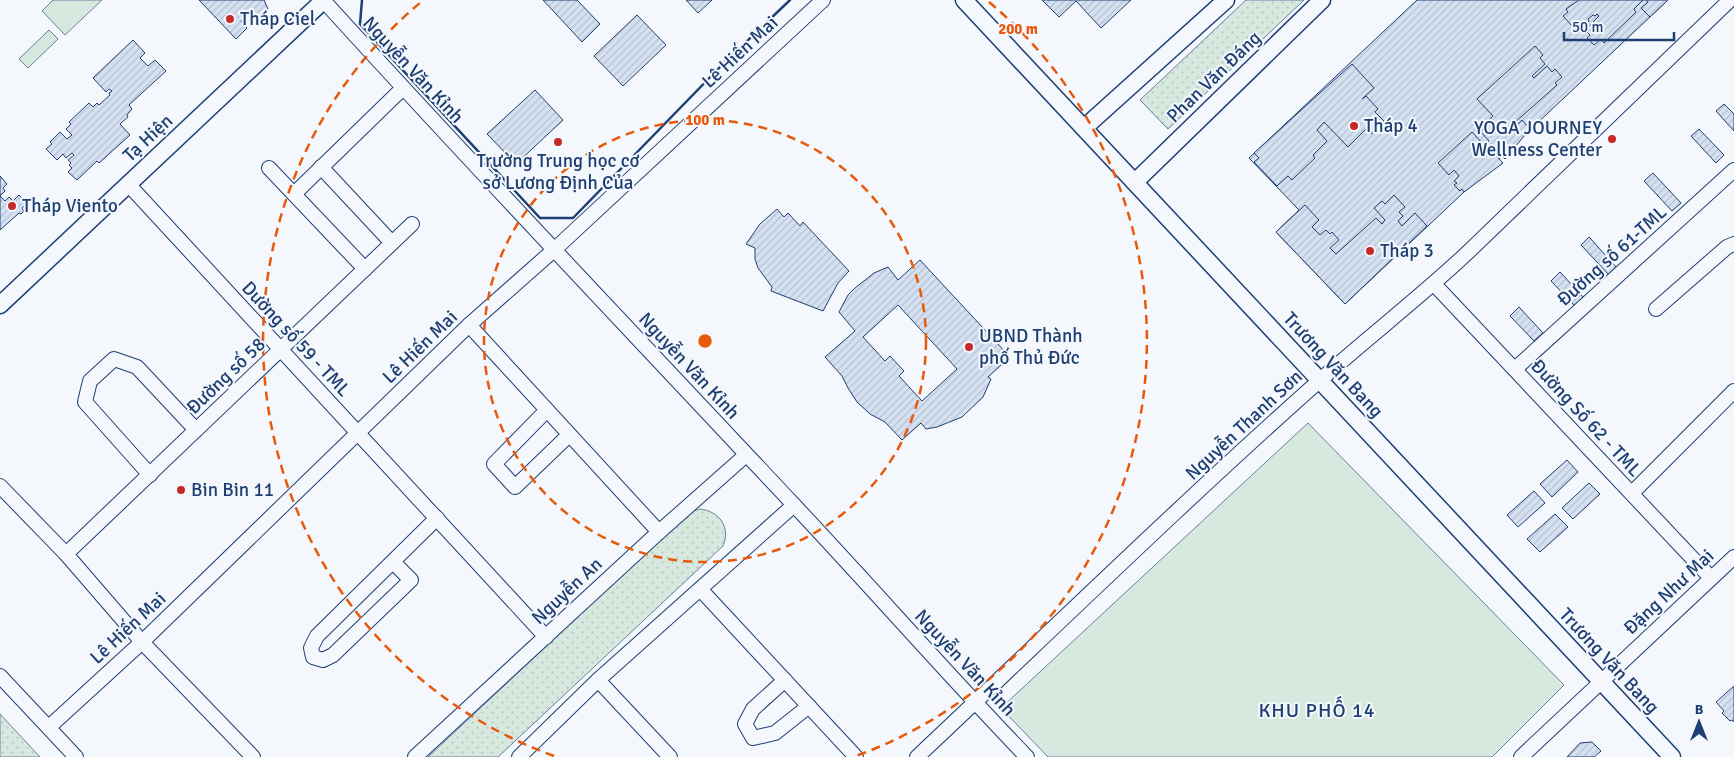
<svg xmlns="http://www.w3.org/2000/svg" width="1734" height="757" viewBox="0 0 1734 757" font-family="Signika,sans-serif">
<style>
.grass{fill:#d7e8df;stroke:#687fa3}
.park{fill:url(#park-dots);stroke:#687fa3}
.building{fill:url(#building-hatch);stroke:#1d3f73;fill-rule:evenodd}
.lines{fill:none;stroke-linecap:round;stroke-linejoin:round}
.minor-casing{stroke:#1d3f73;stroke-width:16}
.tertiary-casing{stroke:#1d3f73;stroke-width:19}
.minor{stroke:#f4f7fb;stroke-width:14}
.tertiary{stroke:#f4f7fb;stroke-width:16}
.wall{stroke:#1d3f73;stroke-width:2.5}
.ring{fill:none;stroke:#e8590c;stroke-width:2.5;stroke-dasharray:9 6}
.poi-dot{fill:#c62828;stroke:#f4f7fb;stroke-width:2}
.labels{text-anchor:middle;dominant-baseline:central;stroke-width:4;stroke-linejoin:round;paint-order:stroke}
.poi-label{font-size:19px;fill:#1d3f73;stroke:#f4f7fb;text-anchor:start}
.street-label{font-size:19px;fill:#1d3f73;stroke:#f4f7fb}
.neighbourhood-label{font-size:20px;letter-spacing:1px;fill:#1d3f73;stroke:#f4f7fb}
.centre{fill:#e8590c;stroke:#f4f7fb;stroke-width:2.5}
.ring-label{font-size:15px;text-anchor:middle;font-weight:bold;fill:#e8590c;stroke:#f4f7fb;stroke-width:4;stroke-linejoin:round;paint-order:stroke}
</style>
<defs>
<pattern id="park-dots" width="8" height="8" patternUnits="userSpaceOnUse" patternTransform="scale(1.25)"><rect width="8" height="8" fill="#d7e8df"/><path d="M2 2h.1M6 6h.1" fill="none" stroke="#b8c8c3" stroke-width="1.8" stroke-linecap="round"/></pattern>
<pattern id="building-hatch" width="6" height="6" patternUnits="userSpaceOnUse" patternTransform="scale(1.25)"><rect width="6" height="6" fill="#d5e0f0"/><path d="M-1 1l2-2M0 6l6-6M5 7l2-2" fill="none" stroke="#b6c1d1"/></pattern>
</defs>
<rect width="100%" height="100%" fill="#f4f7fb"/>
<g class="grass">
<polygon points="53,0 102,0 65,35 42,11"/>
<polygon points="49,30 58,39 28,68 19,59"/>
<polygon points="1308,423 1564,685 1492,757 1048,757 1001,708"/>
</g>
<g class="park">
<polygon points="1246,0 1304,0 1168,129 1140,100"/>
<path d="M700 509C719 511 731 527 723 546L498 757H428L690 512Z"/>
<polygon points="0,714 40,757 0,757"/>
</g>
<g class="building">
<polygon points="199,0 264,0 268,9 256,20 250,13 247,16 241,11 239,13 244,18 241,21 247,28 236,39"/>
<polygon points="543,0 577,0 600,24 582,42"/>
<polygon points="686,0 712,0 698,13"/>
<polygon points="1042,0 1131,0 1101,28 1076,1 1059,17"/>
<polygon points="1417,0 1668,0 1345,304 1276,232 1299,210 1249,158"/>
<polygon points="1579,0 1643,0 1634,9 1636,12 1604,43 1601,39 1594,45 1587,38 1590,35 1585,30 1599,16 1597,14 1595,16 1593,15 1588,19 1589,21 1581,29 1577,24 1573,27 1563,16 1568,12 1566,9"/>
<polygon points="1646,0 1668,0 1650,17 1641,8 1648,2"/>
<polygon points="637,15 666,45 623,86 594,56"/>
<polygon points="133,40 145,53 140,58 148,66 155,60 166,71 129,105 132,109 127,115 128,117 120,124 130,135 99,163 97,161 77,180 68,172 72,168 69,165 71,163 68,160 74,155 72,153 66,158 63,154 57,160 46,149 52,144 50,142 60,132 67,139 72,135 66,129 71,124 69,122 89,103 93,107 97,103 99,105 110,95 109,93 112,91 109,89 106,92 93,78"/>
<polygon points="1535,46 1543,55 1540,58 1545,64 1532,76 1534,78 1547,66 1552,72 1555,69 1562,77 1555,83 1557,85 1513,124 1515,127 1522,120 1530,129 1505,159 1494,148 1491,150 1503,163 1464,192 1462,189 1460,191 1454,185 1457,183 1454,181 1459,176 1454,170 1449,175 1438,163 1472,132 1484,145 1489,141 1481,132 1483,129 1481,127 1493,116 1477,99"/>
<polygon points="1352,64 1374,88 1362,99 1366,96 1378,109 1375,112 1384,121 1371,134 1366,129 1348,147 1324,122 1317,130 1327,141 1313,155 1315,158 1292,180 1288,176 1277,186 1254,162 1259,158 1254,153"/>
<polygon points="535,90 563,120 516,164 487,134"/>
<polygon points="1724,104 1734,114 1734,131 1716,111"/>
<polygon points="1699,129 1724,155 1716,163 1691,136"/>
<polygon points="1653,173 1681,203 1672,211 1644,181"/>
<polygon points="0,176 7,184 3,188 5,191 0,196 5,201 9,197 13,201 19,195 27,203 22,208 24,211 21,214 19,213 0,230"/>
<polygon points="1394,195 1405,207 1399,212 1403,216 1398,221 1402,226 1415,213 1427,226 1345,304 1276,232 1305,205 1319,220 1312,227 1320,235 1326,230 1330,234 1332,232 1339,240 1330,248 1336,254 1376,218 1382,224 1385,220 1374,208 1382,201 1385,204"/>
<polygon points="777,209 784,217 788,213 800,226 803,222 849,271 838,283 823,311 771,291 772,287 758,268 755,259 755,248 746,244 760,224"/>
<polygon points="1589,237 1617,268 1609,275 1581,245"/>
<path d="M920 260 1010 357 988 377 991 379 983 397 962 417 937 427 926 429 921 423 902 440 885 422 870 414 857 402 848 388 842 376 825 357 855 331 839 312 848 295 855 288 874 273 888 267 898 280ZM898 305 957 369 922 401 899 376 904 371 890 356 885 361 863 337Z"/>
<polygon points="1560,272 1584,298 1575,306 1551,281"/>
<polygon points="1519,307 1543,333 1534,341 1510,316"/>
<polygon points="1567,460 1578,472 1552,497 1540,484"/>
<polygon points="1589,483 1600,494 1573,519 1562,508"/>
<polygon points="1534,491 1545,503 1518,527 1507,515"/>
<polygon points="1555,514 1568,527 1540,552 1527,539"/>
<polygon points="1734,686 1734,722 1732,720 1730,721 1722,713 1724,711 1716,702"/>
<polygon points="1592,742 1601,751 1594,757 1567,757 1580,743"/>
</g>
<g class="lines">
<g class="minor-casing">
<g id="minor">
<path d="M323 0C478 171 637 337 794 505 873 589 948 675 1027 757"/>
<polyline points="321,167 392,243"/>
<polyline points="269,168 365,269"/>
<polyline points="128,184 546,637"/>
<polyline points="294,194 403,88"/>
<polyline points="1434,284 1711,578"/>
<polyline points="1656,309 1727,247 1734,244"/>
<polyline points="469,325 659,532"/>
<polyline points="1515,369 1734,170"/>
<polyline points="547,410 494,464 515,487 569,435"/>
<polyline points="150,475 85,402 90,381 114,359 137,367 196,430"/>
<polyline points="0,486 66,554 142,642 253,757"/>
<polyline points="1632,493 1734,391"/>
<polyline points="66,554 412,224"/>
<polyline points="393,562 411,580 333,655 323,660 313,657 311,648 317,636 437,518"/>
<polyline points="701,590 856,757"/>
<polyline points="0,676 76,757"/>
<polyline points="598,680 670,757"/>
<polyline points="785,680 753,709 745,724 753,738 775,733 809,706"/>
<polyline points="49,727 142,642 469,325 555,249 823,0"/>
<polyline points="415,757 659,532 746,455"/>
<polyline points="519,757 598,680 794,505"/>
<path d="M917 757C1051 631 1182 503 1319 381 1367 338 1418 299 1465 255L1730 0"/>
<polyline points="1521,757 1734,557"/>
</g>
</g>
<g class="tertiary-casing">
<g id="tertiary">
<polyline points="964,0 1672,757"/>
<polyline points="1084,128 1226,0"/>
<polyline points="1135,182 1322,0"/>
<polyline points="0,305 324,0"/>
</g>
</g>
<use href="#minor" class="minor"/>
<use href="#tertiary" class="tertiary"/>
<polyline class="wall" points="362,0 360,24 540,218 573,218 721,66 790,0"/>
</g>
<g class="ring">
<circle cx="705" cy="341" r="221"/>
<path d="M554 756A442 442 0 0 1 421 2M989 2A442 442 0 0 1 856 756"/>
</g>
<g class="poi-dot">
<circle cx="230" cy="19" r="5"/>
<circle cx="1354" cy="126" r="5"/>
<circle cx="1612" cy="139" r="5"/>
<circle cx="558" cy="142" r="5"/>
<circle cx="12" cy="206" r="5"/>
<circle cx="1370" cy="251" r="5"/>
<circle cx="969" cy="347" r="5"/>
<circle cx="181" cy="490" r="5"/>
</g>
<g class="labels">
<g class="poi-label">
<text x="240" y="19">Tháp Ciel</text>
<text x="1364" y="126">Tháp 4</text>
<text x="1602" y="128" text-anchor="end">YOGA JOURNEY<tspan x="1602" dy="22">Wellness Center</tspan></text>
<text x="558" y="161" text-anchor="middle">Trường Trung học cơ<tspan x="558" dy="22">sở Lương Định Của</tspan></text>
<text x="22" y="206">Tháp Viento</text>
<text x="1380" y="251">Tháp 3</text>
<text x="979" y="336">UBND Thành<tspan x="979" dy="22">phố Thủ Đức</tspan></text>
<text x="191" y="490">Bin Bin 11</text>
</g>
<g class="street-label">
<text transform="translate(740 52) rotate(-43)">Lê Hiến Mai</text>
<text transform="translate(413 70) rotate(47)">Nguyễn Văn Kỉnh</text>
<text transform="translate(1214 77) rotate(-44)">Phan Văn Đáng</text>
<text transform="translate(148 138) rotate(-43)">Tạ Hiện</text>
<text transform="translate(1612 256) rotate(-42)">Đường số 61-TML</text>
<text transform="translate(296 339) rotate(47)">Dường số 59 - TML</text>
<text transform="translate(420 347) rotate(-44)">Lê Hiến Mai</text>
<text transform="translate(1333 365) rotate(47)">Trương Văn Bang</text>
<text transform="translate(689 366) rotate(47)">Nguyễn Văn Kỉnh</text>
<text transform="translate(226 376) rotate(-44)">Đường số 58</text>
<text transform="translate(1586 418) rotate(47)">Đường Số 62 - TML</text>
<text transform="translate(1244 425) rotate(-43)">Nguyễn Thanh Sơn</text>
<text transform="translate(567 591) rotate(-43)">Nguyễn An</text>
<text transform="translate(1669 592) rotate(-43)">Đặng Như Mai</text>
<text transform="translate(128 628) rotate(-43)">Lê Hiến Mai</text>
<text transform="translate(1609 661) rotate(47)">Trương Văn Bang</text>
<text transform="translate(965 663) rotate(47)">Nguyễn Văn Kỉnh</text>
</g>
<g class="neighbourhood-label">
<text x="1317" y="710">KHU PHỐ 14</text>
</g>
</g>
<circle cx="705" cy="341" r="8" class="centre"/>
<g class="ring-label">
<text x="1018" y="34">200 m</text>
<text x="705" y="125">100 m</text>
</g>
<g transform="translate(1699 722)" stroke="#f4f7fb" stroke-width="4" paint-order="stroke">
<path d="M0-4L9 19L0 12L-9 19Z" fill="#1d3f73"/>
<text y="-8" font-size="14" font-weight="bold" text-anchor="middle" fill="#1d3f73">B</text>
</g>
<path d="M1564 32v8h110v-8" fill="none" stroke="#1d3f73" stroke-width="2.5"/>
<text x="1572" y="32" font-size="15" fill="#1d3f73" stroke="#f4f7fb" stroke-width="4" paint-order="stroke">50 m</text>
</svg>
